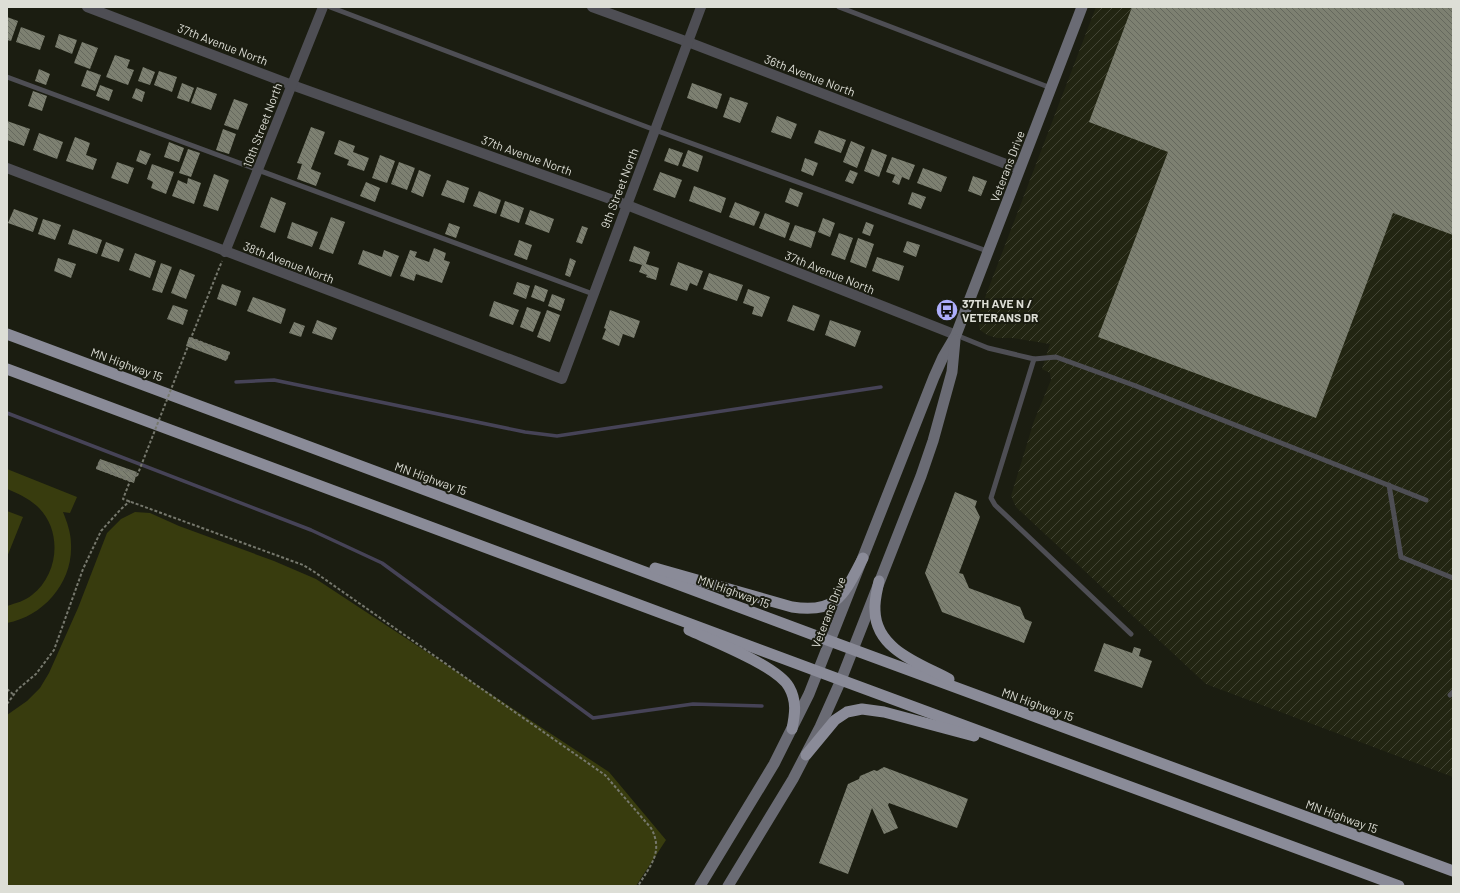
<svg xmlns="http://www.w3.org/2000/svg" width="1460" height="893" viewBox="0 0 1460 893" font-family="Barlow,sans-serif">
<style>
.industrial{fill:url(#industrial-furrows)}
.green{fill:#383c0e}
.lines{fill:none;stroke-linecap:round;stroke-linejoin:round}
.stream{stroke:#464357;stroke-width:3.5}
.building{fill:url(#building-back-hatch)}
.path{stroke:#76786d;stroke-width:2;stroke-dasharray:3 2;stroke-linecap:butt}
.service{stroke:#4e4e54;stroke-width:5}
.minor{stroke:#4e4e54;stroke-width:10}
.secondary{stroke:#6a6b74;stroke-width:11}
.trunk{stroke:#8a8b98;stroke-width:11}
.path-bridge{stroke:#76786d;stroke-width:2;stroke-dasharray:3 2;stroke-linecap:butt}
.labels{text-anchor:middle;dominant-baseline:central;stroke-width:4;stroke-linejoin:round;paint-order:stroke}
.street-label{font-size:12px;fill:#ddded6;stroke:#1b1d11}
.poi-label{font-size:12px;font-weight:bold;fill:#ddded6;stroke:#1b1d11;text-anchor:start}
</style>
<defs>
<pattern id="industrial-furrows" width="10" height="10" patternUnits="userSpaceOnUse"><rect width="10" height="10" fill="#222512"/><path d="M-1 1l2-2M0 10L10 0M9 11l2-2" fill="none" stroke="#424434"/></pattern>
<pattern id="building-back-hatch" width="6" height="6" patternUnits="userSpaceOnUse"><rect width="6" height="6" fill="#7d8071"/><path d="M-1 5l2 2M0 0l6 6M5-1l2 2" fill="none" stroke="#65685d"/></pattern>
</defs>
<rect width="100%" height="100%" fill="#1b1d11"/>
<polygon class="industrial" points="1096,7 1453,7 1453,777 1206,684 1016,507 1011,496 1034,421 1051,380 1050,373 1042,369 1050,344 1013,338 997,338 987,335 980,330 978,320 981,308"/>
<g class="green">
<path d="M7 469 77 497 70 513 63 512C67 522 71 533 71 544 73 582 44 616 7 623V606C16 603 25 601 32 595 59 574 63 530 37 506 28 498 17 493 7 489Z"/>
<polygon points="7,511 23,517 7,557"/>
<polygon points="135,512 150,513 179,526 274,561 316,579 609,772 666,840 636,886 7,886 7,715 27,701 40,688 49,673 78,608 107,533 121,519"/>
</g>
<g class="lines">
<g class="stream">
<polyline points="236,382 274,380 525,432 557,436 881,387"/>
<polyline points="7,413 311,530 382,563 593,718 693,704 762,706"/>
</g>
</g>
<g class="building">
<polygon points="1132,7 1453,7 1453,235 1393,213 1316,418 1098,337 1168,152 1089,122"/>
<polygon points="7,17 18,21 11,41 7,40"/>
<polygon points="21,27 45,36 40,50 16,42"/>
<polygon points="59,34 77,40 72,54 55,47"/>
<polygon points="82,42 98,48 90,69 74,63"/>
<polygon points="115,55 130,60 127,68 134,70 128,85 106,77"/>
<polygon points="143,67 155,72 150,85 138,81"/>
<polygon points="39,69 50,74 46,85 35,81"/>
<polygon points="87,70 101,75 95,91 81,86"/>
<polygon points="159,71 177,77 172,92 154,85"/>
<polygon points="182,83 194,88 189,102 177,98"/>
<polygon points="692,83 722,94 717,109 687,98"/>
<polygon points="100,85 113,90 109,101 96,96"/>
<polygon points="197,87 217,94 211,110 191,103"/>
<polygon points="136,88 145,92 142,102 132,98"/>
<polygon points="33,91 47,96 42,111 28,106"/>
<polygon points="730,97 748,103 740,123 723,117"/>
<polygon points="234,99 248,104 238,130 224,125"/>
<polygon points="777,116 797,124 791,139 771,132"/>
<polygon points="7,121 30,129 24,146 7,140"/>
<polygon points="311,127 325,132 311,169 321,173 316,186 297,179 302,164 297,163"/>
<polygon points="223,129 236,134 229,154 216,150"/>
<polygon points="819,130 846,140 841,153 814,143"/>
<polygon points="39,133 63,142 57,159 33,150"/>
<polygon points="75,137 90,143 86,155 97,159 93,170 66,161"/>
<polygon points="339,140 355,146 353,152 369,158 364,171 347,165 349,160 334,154"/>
<polygon points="851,141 865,147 857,168 843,162"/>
<polygon points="169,142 184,148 179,162 164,157"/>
<polygon points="669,148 683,153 678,166 664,161"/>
<polygon points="188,149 200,153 191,177 179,173"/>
<polygon points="872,149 887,155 879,177 864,171"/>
<polygon points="140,150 151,154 146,165 136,161"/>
<polygon points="688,150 703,156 698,172 682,166"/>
<polygon points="380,155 395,161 387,183 372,178"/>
<polygon points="892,157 915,165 909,180 902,177 899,185 892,182 895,175 886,172"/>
<polygon points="805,158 818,163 813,176 801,171"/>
<polygon points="117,162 134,168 128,184 111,178"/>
<polygon points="399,162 415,168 407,190 391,184"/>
<polygon points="152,164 174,172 166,194 151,188 153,182 147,179"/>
<polygon points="923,168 947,177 941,192 917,183"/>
<polygon points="419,170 431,175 423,197 411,192"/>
<polygon points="850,170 858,173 853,184 845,181"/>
<polygon points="660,172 682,180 675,198 653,190"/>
<polygon points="214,174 229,180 218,211 203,206"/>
<polygon points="973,176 987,181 981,196 968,191"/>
<polygon points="188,178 201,183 194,204 172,196 178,180 187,184"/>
<polygon points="447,180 469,188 464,203 441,195"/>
<polygon points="366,182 380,188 375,202 360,196"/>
<polygon points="694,186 726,198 721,213 689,201"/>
<polygon points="790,188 803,193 798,207 785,202"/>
<polygon points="479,191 501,200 496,214 473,206"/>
<polygon points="912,192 926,197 921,209 908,204"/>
<polygon points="271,197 286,203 275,233 260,227"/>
<polygon points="505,201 524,208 519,223 500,216"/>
<polygon points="735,202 760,212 754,226 729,217"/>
<polygon points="14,209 38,218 33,232 8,223"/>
<polygon points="530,210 554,219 549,233 525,224"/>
<polygon points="765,213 790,223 785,238 759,228"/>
<polygon points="331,217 345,222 333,254 319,249"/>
<polygon points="823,218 835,223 830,237 818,232"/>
<polygon points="43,219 61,225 55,240 38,234"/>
<polygon points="292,222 318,232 312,247 287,238"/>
<polygon points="866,222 874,225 870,236 862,233"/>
<polygon points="449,223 460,227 456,238 445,234"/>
<polygon points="795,225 816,232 811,248 789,240"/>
<polygon points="582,226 588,228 582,244 576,242"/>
<polygon points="73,229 102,240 97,254 68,244"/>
<polygon points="839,233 853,238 845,260 831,255"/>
<polygon points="858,238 874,244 866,268 850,262"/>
<polygon points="519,240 532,245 527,260 514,255"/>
<polygon points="907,241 920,245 916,257 903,252"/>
<polygon points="106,242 124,249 119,262 101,256"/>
<polygon points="634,246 650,252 646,264 659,268 656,280 646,277 647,275 639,272 642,265 629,261"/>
<polygon points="434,248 446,253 444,260 450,262 442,283 416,274 414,281 400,276 410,250 417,252 415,257 429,262"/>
<polygon points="363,250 382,257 384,250 399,256 391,277 358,264"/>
<polygon points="135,253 156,261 150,278 129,270"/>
<polygon points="877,257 904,266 899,281 872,271"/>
<polygon points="58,258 76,264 71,278 54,271"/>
<polygon points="570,258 576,261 570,277 565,275"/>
<polygon points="678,262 703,271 697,286 690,283 687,291 670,285"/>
<polygon points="161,263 172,267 162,293 152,290"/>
<polygon points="180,269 195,275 186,299 171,293"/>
<polygon points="709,273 743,285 737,301 703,289"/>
<polygon points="517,282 530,286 526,299 513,294"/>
<polygon points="222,284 241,291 236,306 217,299"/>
<polygon points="535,285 548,290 544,302 531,297"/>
<polygon points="748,289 770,297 762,317 752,314 754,307 743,303"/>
<polygon points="552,294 565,299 561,311 548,306"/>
<polygon points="253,297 286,309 281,324 247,311"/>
<polygon points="494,301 519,310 513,325 489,316"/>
<polygon points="173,305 188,310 183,325 167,319"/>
<polygon points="793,305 820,315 814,331 787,321"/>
<polygon points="527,307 541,312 533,332 520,327"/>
<polygon points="547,310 560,315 550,342 537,337"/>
<polygon points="610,310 640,321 634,338 623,334 619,346 602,339 606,329 604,328"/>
<polygon points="317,320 337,328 332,340 312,333"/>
<polygon points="830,320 861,331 855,347 825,335"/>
<polygon points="294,322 305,326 301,337 289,333"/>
<polygon points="189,337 230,352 226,361 186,346"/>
<polygon points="100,459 137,472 134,483 96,469"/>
<polygon points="955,492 977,501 975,507 980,517 959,573 963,574 969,588 1020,607 1025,619 1032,622 1024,643 942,612 925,573"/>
<polygon points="1104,643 1132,653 1134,647 1141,649 1139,656 1152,661 1142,688 1094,671"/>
<polygon points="884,767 968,799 957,828 889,803 888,805 898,828 884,834 872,808 848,874 819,863 848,784 859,779 860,776 874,770 877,771"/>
</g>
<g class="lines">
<g class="path">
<polyline points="190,345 226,360 229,353 191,338 222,261"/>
<polyline points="188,346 191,340 226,353 224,358 223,358"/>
<path d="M137 476 133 474 101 462 99 467 132 480 135 473 100 461 97 468 130 481 123 499 303 565 313 571 605 775 651 828C664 852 650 866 638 886"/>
<polyline points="7,689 14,695"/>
<polyline points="7,704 18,689 36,674 54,650 83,569 101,531 121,509 130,501"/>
</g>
<g class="service">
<polyline points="330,7 655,130 987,251"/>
<polyline points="839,7 1051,88"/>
<polyline points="7,77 593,294"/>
<polyline points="956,335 988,348 1034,359 991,498 995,505 1131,634"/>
<polyline points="1034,359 1056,357 1136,386 1426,500"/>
<polyline points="1389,485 1401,557 1453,578"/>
<polyline points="1450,695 1453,692"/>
</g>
<g class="minor">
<polyline points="87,7 292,85 627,205 956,335"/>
<polyline points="592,7 688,42 1019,169"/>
<polyline points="7,168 562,379 701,7"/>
<polyline points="225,252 323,7"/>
</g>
<g class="secondary">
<polyline points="700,886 774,764 809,694 934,377 943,357 956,335 1082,7"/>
<polyline points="728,886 793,779 820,727 841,680 921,476 933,441 952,372 955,340"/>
</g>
<g class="trunk">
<polyline points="7,334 830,641 1453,871"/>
<polyline points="7,369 841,680 1399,886"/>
<path d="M655 568 792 607C838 614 844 594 863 558"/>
<path d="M879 581C877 591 874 601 875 611 876 650 921 664 949 679"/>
<path d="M689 630C713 641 777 666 789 687 797 701 795 714 792 729"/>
<polyline points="806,755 835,720 847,712 862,709 884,712 974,736"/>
</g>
<polyline class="path-bridge" points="137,476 188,346"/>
</g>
<defs>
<g id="bus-disc" transform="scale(1.15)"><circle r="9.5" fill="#adaefb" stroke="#1b1d11"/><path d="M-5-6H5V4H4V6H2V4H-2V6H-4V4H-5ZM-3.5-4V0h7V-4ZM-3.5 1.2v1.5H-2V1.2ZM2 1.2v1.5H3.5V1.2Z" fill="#111"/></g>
</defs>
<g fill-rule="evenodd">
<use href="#bus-disc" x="947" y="310"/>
</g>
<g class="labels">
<g class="street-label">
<text transform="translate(223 44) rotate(21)">37th Avenue North</text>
<text transform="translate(810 75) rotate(21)">36th Avenue North</text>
<text transform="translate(262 125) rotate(-69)">10th Street North</text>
<text transform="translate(527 155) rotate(20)">37th Avenue North</text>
<text transform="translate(1007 166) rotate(-69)">Veterans Drive</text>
<text transform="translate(619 188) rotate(-69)">9th Street North</text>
<text transform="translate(289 262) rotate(21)">38th Avenue North</text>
<text transform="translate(830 272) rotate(22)">37th Avenue North</text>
<text transform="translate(127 364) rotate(20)">MN Highway 15</text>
<text transform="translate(431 478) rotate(20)">MN Highway 15</text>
<text transform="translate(734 591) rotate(20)">MN Highway 15</text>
<text transform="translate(828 612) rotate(-69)">Veterans Drive</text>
<text transform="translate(1038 704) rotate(20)">MN Highway 15</text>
<text transform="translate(1342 816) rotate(20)">MN Highway 15</text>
</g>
<g class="poi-label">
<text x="962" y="303">37TH AVE N /<tspan x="962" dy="14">VETERANS DR</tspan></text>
</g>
</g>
<rect width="1460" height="893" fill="none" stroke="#ddded6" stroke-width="16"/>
</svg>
